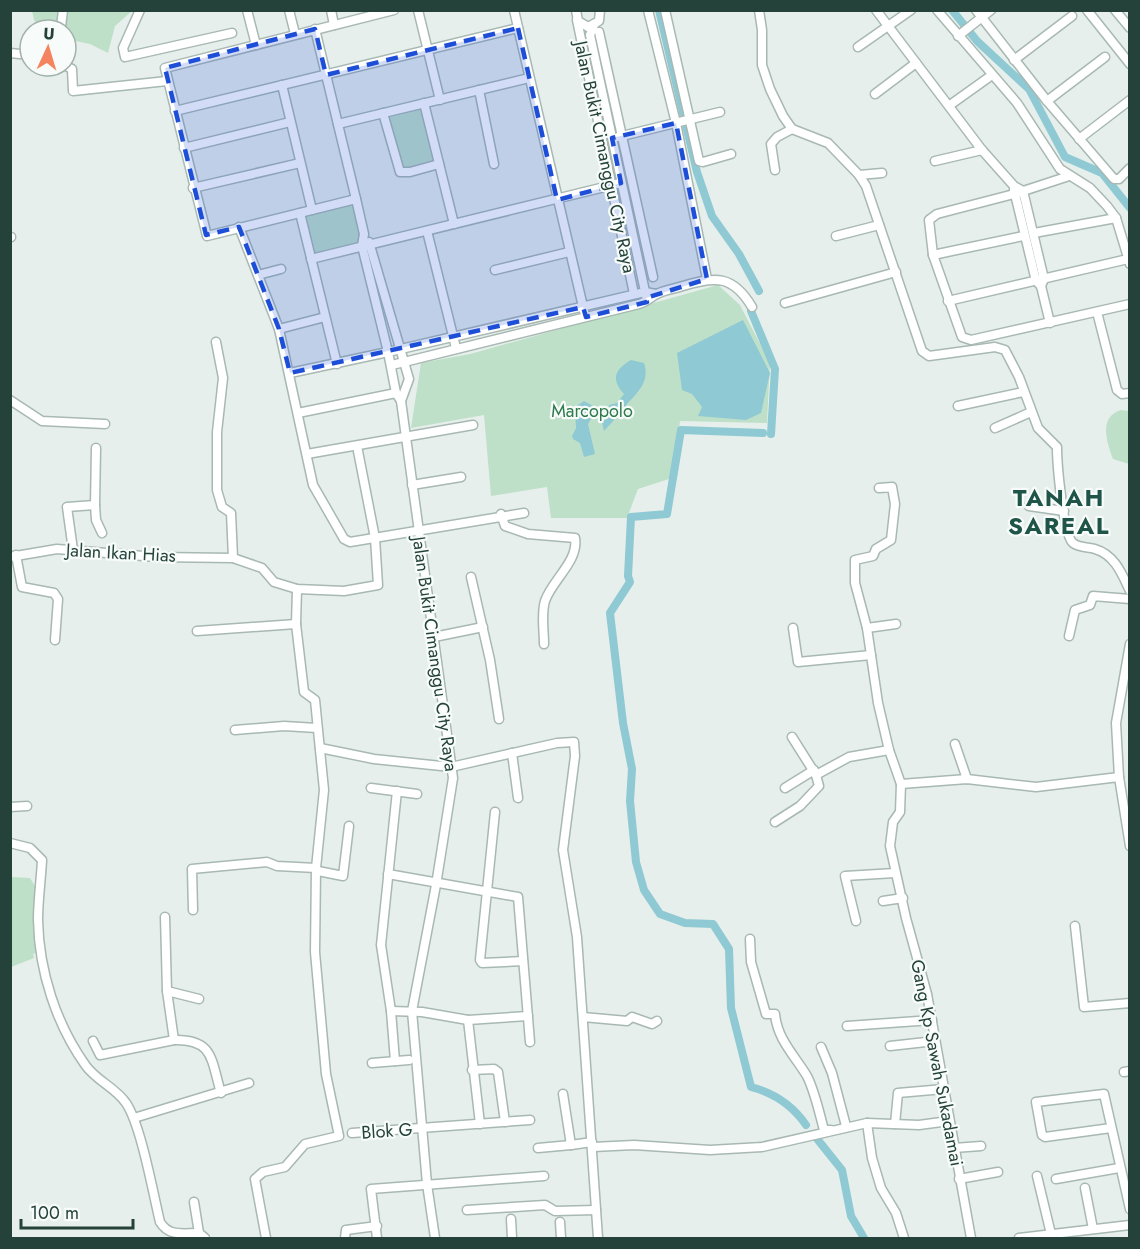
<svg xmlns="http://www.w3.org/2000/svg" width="1140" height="1249" viewBox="0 0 1140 1249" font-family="Jost,sans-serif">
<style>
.green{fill:#bfe0c8}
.water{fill:#8ec9d4}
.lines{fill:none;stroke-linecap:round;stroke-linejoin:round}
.canal{stroke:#8ec9d4;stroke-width:8}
.minor-casing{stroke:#a8b8b2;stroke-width:11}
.minor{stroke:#fff;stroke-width:8}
.marked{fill:#1d4ed8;fill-opacity:0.2;stroke:#1d4ed8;stroke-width:4.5;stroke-dasharray:12 8;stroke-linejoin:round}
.labels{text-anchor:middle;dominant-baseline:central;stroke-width:4.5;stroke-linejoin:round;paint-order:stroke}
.street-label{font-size:18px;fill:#24423a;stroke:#f7fbf9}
.park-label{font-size:18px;fill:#2d7a4b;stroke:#f7fbf9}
.district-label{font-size:24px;font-weight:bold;letter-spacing:1.5px;fill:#1f5548;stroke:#f7fbf9}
</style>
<rect width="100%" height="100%" fill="#e6efeb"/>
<g class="green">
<polygon points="32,11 132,11 115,26 108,53 90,44 66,39 66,30 43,30 34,20"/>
<polygon points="422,109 435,162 401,170 387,118"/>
<polygon points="352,204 361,242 313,255 303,216"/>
<polygon points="718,285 740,305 770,363 767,423 680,421 672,478 638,489 627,518 551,518 547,487 491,496 484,415 411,428 421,363 470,354"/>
<path d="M1121 410 1129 411V464L1113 459C1107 442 1098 417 1121 410Z"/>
<polygon points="11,877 30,878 35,886 40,886 37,952 33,954 34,958 11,967"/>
</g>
<g class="water">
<polygon points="743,320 770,373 761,413 746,420 698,416 702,407 692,394 682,390 677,353"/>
<path d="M631 360 644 363C650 381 639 391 627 404 624 409 626 412 624 417L615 419 604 431 602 422 610 416 609 405 617 403 624 394C611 379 614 370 631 360Z"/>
<polygon points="584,401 593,406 595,411 588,424 595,454 584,457 580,443 573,439 572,436 576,428 575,407"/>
</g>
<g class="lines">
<g class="canal">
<polyline points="659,10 697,172 712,216 739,254 759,291"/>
<polyline points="952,10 977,41 1029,89 1065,157 1102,173 1130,208"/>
<polyline points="751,311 775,369 771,434"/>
<path d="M763 433 681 430 667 514 631 517 628 576 630 582 610 613 623 723 632 769 630 801 636 862 644 890 660 914 685 923 713 924 729 949 731 1008 751 1087C774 1093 793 1106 806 1125"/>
<polyline points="814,1135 842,1170 851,1216 864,1238"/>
</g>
<g class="minor-casing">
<g id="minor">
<polyline points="140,10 123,48 125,57 232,33"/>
<polyline points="247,10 256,45"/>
<polyline points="289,10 295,34"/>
<polyline points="331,10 334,25"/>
<polyline points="418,10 440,100"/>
<polyline points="514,10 584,311"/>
<polyline points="576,10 578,21 588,27 599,21 600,10"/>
<polyline points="648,10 676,123 707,279"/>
<polyline points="665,10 699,161 703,162 731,154"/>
<path d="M759 10 762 30V65L770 89 783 116 792 129 828 143 859 175 866 186 922 351 929 356 995 347 1005 350 1019 377 1038 428 1057 447C1057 463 1063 535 1073 543 1079 548 1089 547 1095 549 1115 555 1122 574 1130 591"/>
<polyline points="876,10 982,150 1014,186 1023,191 1044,279 1041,286"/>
<polyline points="937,10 1017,103 1060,169 1090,188 1107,206 1116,218 1130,264"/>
<polyline points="976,10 1047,101 1114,179 1119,179 1130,168"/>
<polyline points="1087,10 1130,64"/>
<polyline points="1115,10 1130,28"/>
<polyline points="577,20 634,294"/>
<polyline points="594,25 590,35 646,296"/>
<polyline points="61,27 63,10"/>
<polyline points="599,32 653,277"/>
<polyline points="958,36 991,10"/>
<polyline points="858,47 911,10"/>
<polyline points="10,53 30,55"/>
<polyline points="1014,60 1072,16"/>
<polyline points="66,66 72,69 73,91 167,81"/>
<polyline points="282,85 312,210"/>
<polyline points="479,90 494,164"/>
<polyline points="875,94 916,63"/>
<polyline points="1047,101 1105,57"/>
<polyline points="424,103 454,224"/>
<polyline points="950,105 992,75"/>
<polyline points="175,111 518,28"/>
<polyline points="383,113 400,172 410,172 439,164"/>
<polyline points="338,124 529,78"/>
<polyline points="618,137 720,112"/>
<polyline points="1079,139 1130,100"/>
<polyline points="184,148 290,122"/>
<polyline points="935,161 982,150"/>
<polyline points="775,170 771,144 777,137 792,129"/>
<polyline points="859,175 882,173"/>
<polyline points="1069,176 1014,194 937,214 929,220 933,255 962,337 971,340 1130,304"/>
<polyline points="193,188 300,163"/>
<polyline points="1014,190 1036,281 1041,286 1050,323"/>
<polyline points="356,199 207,236 165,68 394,10"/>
<polyline points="300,213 337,364"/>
<polyline points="239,227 279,329 313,485 344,539 350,542 524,513"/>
<polyline points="427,231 456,348"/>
<polyline points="1034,233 1116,218"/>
<polyline points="836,236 879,225"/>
<polyline points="10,237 11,237"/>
<polyline points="369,242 409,379 401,401"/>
<polyline points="933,255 1023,236"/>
<polyline points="311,259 621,183"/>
<polyline points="495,270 569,252"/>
<polyline points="258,275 281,269"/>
<polyline points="948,301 1128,259"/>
<polyline points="785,303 896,272"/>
<polyline points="1097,312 1117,390 1122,394 1130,393"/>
<polyline points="279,329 325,317"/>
<polyline points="216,342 223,378 217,432 217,490 222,507 231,513 233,558"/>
<path d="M392 365 639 304C646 302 649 299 655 295 663 290 674 289 683 286 715 276 733 275 752 307"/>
<polyline points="290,373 388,352 362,246 364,234 356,199 315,29"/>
<polyline points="10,400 42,421 105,424"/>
<polyline points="958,406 1023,392"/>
<polyline points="298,413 396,393"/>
<polyline points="995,428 1031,412"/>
<polyline points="96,448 95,505 96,520 102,533"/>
<polyline points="307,454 473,425"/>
<polyline points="412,485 461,477"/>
<polyline points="879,488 892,487 895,504 891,540 876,549 873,556 855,560 855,583 867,628 878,703 889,750 901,784 900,812 893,822 890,846 906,918 927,994 971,1238"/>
<polyline points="1029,506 1064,511"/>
<path d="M501 514 505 526 528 534 575 538C579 561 552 580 545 601 541 614 544 630 544 644"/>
<polyline points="73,550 67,507 95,505"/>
<polyline points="16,555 22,587 54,593 58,599 55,640"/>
<polyline points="10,557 57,549 156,557 233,558 262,568 274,582 297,589 344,591 378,585 375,538 357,446"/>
<polyline points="471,577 490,660 499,719"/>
<polyline points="793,628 798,662 871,655"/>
<polyline points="867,628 896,624"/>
<polyline points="197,631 296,624"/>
<polyline points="1069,636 1075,610 1090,605 1093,596 1130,599"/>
<polyline points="434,637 483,627"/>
<polyline points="1130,644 1116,723 1119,777 1130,846"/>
<polyline points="235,730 284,726 317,728"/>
<polyline points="792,737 816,775"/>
<polyline points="955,744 967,779"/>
<polyline points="320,748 374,759 451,767 557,743 574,742 575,756 563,850 577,937 598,1238"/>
<polyline points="512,753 518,798"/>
<polyline points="901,784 967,779 1036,787 1119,777"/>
<polyline points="371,788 417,794"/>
<polyline points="785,788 814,770"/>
<polyline points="10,807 27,806"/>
<polyline points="495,812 480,960 482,963 523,961"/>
<polyline points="775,822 800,806 819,786 816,775 849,757 889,750"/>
<path d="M10 843 30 848 42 860C41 880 38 900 38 920 39 971 56 1024 86 1066 97 1081 116 1088 126 1103 141 1125 153 1193 160 1222 169 1237 183 1233 199 1233L205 1238"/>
<polyline points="318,871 343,876 349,826"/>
<polyline points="388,874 518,897 530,1042"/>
<polyline points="883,901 903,898"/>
<polyline points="193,910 192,869 267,862 277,866 316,868"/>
<polyline points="856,921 845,876 895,873"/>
<polyline points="1075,926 1084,1007 1130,1003"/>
<path d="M750 939 751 962 766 1014H775C777 1039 795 1056 807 1076 815 1092 819 1112 824 1130H831"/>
<polyline points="167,991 199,999"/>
<polyline points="391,1011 422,1012 468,1020"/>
<polyline points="583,1017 627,1021 632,1017 652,1024 657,1021"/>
<polyline points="847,1026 932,1020"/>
<path d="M174 1040C214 1039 211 1060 221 1093"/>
<polyline points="93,1041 100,1055 174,1040 167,991 165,917"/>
<polyline points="890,1046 935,1041"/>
<polyline points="821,1047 832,1073 846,1126"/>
<polyline points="395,1061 391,1011 381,945 397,791"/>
<polyline points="372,1063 409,1060"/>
<polyline points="472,1070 494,1069 498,1072 505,1122"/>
<polyline points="1124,1072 1130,1071"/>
<polyline points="563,1094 571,1145 592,1142"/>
<polyline points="134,1118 249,1083"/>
<polyline points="867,1123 872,1158 881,1188 896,1213 904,1238"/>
<polyline points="480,1124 468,1020 528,1016"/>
<polyline points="895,1124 898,1093 944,1089"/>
<polyline points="1111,1128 1045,1137 1042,1135 1036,1102 1104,1094 1130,1209"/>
<polyline points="352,1133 530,1120"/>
<polyline points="593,1147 634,1145 710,1150 762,1147 867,1123 919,1125 949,1121"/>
<polyline points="538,1148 571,1145"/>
<polyline points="954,1148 981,1146"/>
<polyline points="1037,1176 1051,1234"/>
<polyline points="959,1179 998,1172"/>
<polyline points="1056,1179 1119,1168"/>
<polyline points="1085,1188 1093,1229"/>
<polyline points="194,1202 199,1233"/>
<polyline points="467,1210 545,1205 555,1211 596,1210"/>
<polyline points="511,1219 512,1238"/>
<polyline points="560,1222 561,1238"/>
<polyline points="266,1238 255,1179 263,1172 285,1167 305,1144 339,1136 326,1074 315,952 316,868 324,790 315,700 304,692 296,624 297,589"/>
<polyline points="345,1238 346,1230 377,1226"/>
<polyline points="377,1238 371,1189 544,1176"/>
<polyline points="435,1238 427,1184 412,1011 436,885 453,778 401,401 396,393 388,352 645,292 656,294"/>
<polyline points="1019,1238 1130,1225"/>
</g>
</g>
<use href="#minor" class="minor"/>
</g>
<path class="marked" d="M518 28 557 200 621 183 612 138 676 123 707 279 646 298 647 302 586 317 583 307 290 373 279 329 239 227 206 235 165 68 315 29 326 75Z"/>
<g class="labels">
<g class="street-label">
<text transform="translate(605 157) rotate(78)">Jalan Bukit Cimanggu City Raya</text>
<text transform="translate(121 553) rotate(3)">Jalan Ikan Hias</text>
<text transform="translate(435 654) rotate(82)">Jalan Bukit Cimanggu City Raya</text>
<text transform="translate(937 1063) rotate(79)">Gang Kp Sawah Sukadamai</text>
<text transform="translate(387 1131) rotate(-4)">Blok G</text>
</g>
<g class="park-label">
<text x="592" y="411">Marcopolo</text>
</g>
<g class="district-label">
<text x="1059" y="497">TANAH<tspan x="1059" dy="28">SAREAL</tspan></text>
</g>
</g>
<rect width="1140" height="1249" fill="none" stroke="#24423a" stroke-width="24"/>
<g transform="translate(48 48) rotate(4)"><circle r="28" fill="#f7fbf9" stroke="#a3b1ad" stroke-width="1.5"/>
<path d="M0-4.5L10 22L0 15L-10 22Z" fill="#f4845f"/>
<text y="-9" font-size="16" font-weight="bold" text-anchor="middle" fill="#24423a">U</text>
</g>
<path d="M21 1219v9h112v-9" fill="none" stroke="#24423a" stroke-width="3"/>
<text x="30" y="1219" font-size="18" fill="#24423a" stroke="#f7fbf9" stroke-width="4.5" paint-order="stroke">100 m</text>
</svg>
